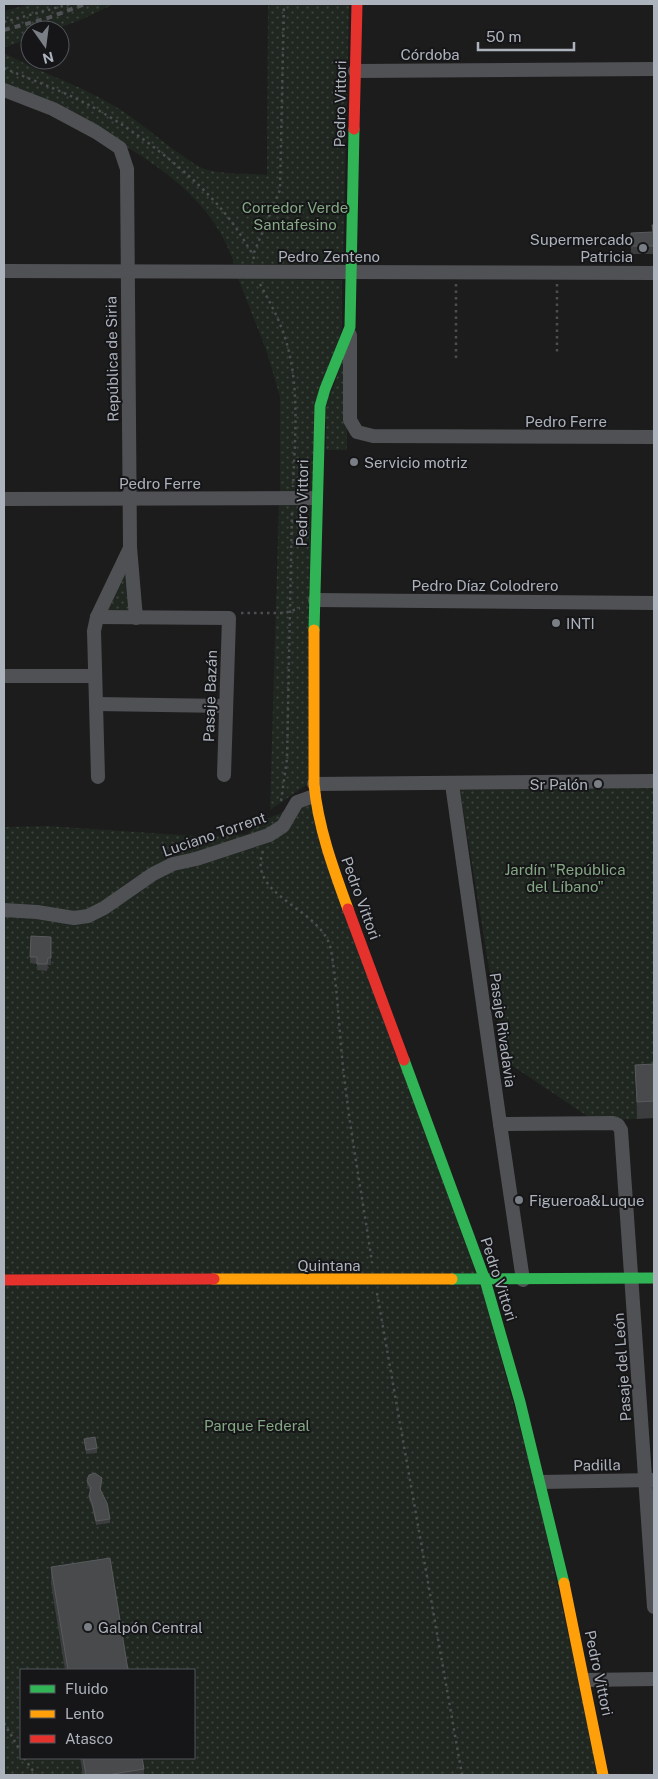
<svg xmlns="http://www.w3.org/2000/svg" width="658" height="1779" viewBox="0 0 658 1779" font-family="'Public Sans',sans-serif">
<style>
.grass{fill:url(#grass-dots);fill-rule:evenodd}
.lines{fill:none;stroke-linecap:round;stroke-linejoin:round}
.path{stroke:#4c4d50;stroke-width:2.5;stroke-dasharray:2.5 4;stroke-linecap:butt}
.street{stroke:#505155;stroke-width:14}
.fast{stroke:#30b455;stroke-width:11}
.slow{stroke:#ff9f0a;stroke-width:11}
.jam{stroke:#e5322d;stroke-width:11}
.rail{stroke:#505154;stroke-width:4;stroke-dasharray:6 5;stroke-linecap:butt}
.wall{fill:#3c3d3e}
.building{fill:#494a4b;stroke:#585a5d}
.poi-dot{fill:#7a7e85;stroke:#161618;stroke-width:2}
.labels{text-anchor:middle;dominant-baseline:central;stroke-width:4;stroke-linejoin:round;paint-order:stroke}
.street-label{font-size:15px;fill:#adb3bd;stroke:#161618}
.park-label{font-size:15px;fill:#84a884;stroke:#161618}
.poi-label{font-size:15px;fill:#adb3bd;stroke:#161618;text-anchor:start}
</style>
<defs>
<pattern id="grass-dots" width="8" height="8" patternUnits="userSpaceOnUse" patternTransform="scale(1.25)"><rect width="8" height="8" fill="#1f2720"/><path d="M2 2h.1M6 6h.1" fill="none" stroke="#3d443e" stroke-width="1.8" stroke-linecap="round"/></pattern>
</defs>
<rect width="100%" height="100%" fill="#1c1c1c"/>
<g class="grass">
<polygon points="31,4 114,4 83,19 53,30 30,30 30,38 4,48 4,11"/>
<path d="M268 4H349L343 265 234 264C207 171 82 123 4 85V53C39 72 77 84 111 104 137 119 158 139 183 156 189 160 195 165 202 168 220 175 248 173 267 175Z"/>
<polygon points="238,278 342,280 342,326 313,493 280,493 280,397 267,352"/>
<polygon points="347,347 347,450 326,450 326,408"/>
<polygon points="279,503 313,503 308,784 270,810"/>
<polygon points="130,557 134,617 99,616"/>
<polygon points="654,787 654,1080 635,1082 637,1119 593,1120 504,1060 460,790"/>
<path d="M310 801 485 1299 535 1483 599 1775H4V827L48 826 211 837 247 834 264 820ZM21 1670H194V1758H21Z"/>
</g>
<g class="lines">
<g class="path">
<polyline points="4,22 70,4"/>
<path d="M4 68C31 80 58 89 85 103 130 126 191 172 223 211 235 225 244 240 253 255"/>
<polyline points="254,259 253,255 280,190 284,4"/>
<path d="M260 284C268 299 276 313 282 329 301 379 295 435 293 487"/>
<polyline points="456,284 456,359"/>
<polyline points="557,284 557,354"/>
<polyline points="241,613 285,613 300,608"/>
<polyline points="281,801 287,759 292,510"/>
<path d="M263 851C246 897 323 908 331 950 338 991 339 1034 344 1075 351 1138 363 1200 372 1263"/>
<polyline points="377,1293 462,1775"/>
<polyline points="4,1723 21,1752"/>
<polyline points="24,1758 36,1775"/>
</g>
<g class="street">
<polyline points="355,71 654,69"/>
<polyline points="4,90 53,109 96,132 120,148 127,169 130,547 136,618"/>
<polyline points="4,271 654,273"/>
<polyline points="350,335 350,420 357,432 373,436 654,437"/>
<polyline points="4,499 316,498"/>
<polyline points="315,600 654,603"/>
<polyline points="97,617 229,618 224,775"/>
<polyline points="4,676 95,676"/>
<polyline points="96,704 226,706"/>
<polyline points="98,777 94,631 97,617 130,548"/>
<polyline points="314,784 654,781"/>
<polyline points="452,784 500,1124 523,1280"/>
<polyline points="4,910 37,912 74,918 88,916 104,908 153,874 173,864 196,859 269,835 283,826 297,802 314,796"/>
<polyline points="500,1124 613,1123 618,1125 621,1130 654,1607"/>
<polyline points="541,1482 654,1480"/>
<polyline points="586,1680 654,1679"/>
</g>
<g class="fast">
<polyline points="314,630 320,406 325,389 350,327 354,129"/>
<polyline points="404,1060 485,1280 520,1402 564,1583"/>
<polyline points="452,1279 654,1278"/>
</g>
<g class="slow">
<path d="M314 630V784C318 827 333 868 348 909"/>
<polyline points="214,1279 452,1279"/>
<polyline points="564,1583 603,1775"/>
</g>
<g class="jam">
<polyline points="354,129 357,4"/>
<polyline points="348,909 404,1060"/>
<polyline points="4,1280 214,1279"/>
</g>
<polyline class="rail" points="4,30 48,18 85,4"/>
</g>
<g class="wall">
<polygon points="654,225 654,254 631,254 631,233 652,233"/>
<polygon points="31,936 51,937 51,965 48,965 47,971 37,970 37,964 30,963"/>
<polygon points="654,1064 654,1118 637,1119 635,1065"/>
<polygon points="84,1439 97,1448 97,1453 86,1454"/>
<polygon points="87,1481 102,1482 101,1490 110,1519 110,1523 96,1525 92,1507 89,1500 90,1491 87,1485"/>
<polygon points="51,1567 128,1670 65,1670 51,1584"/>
<polygon points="80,1758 142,1758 144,1769 144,1775 83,1775"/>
</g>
<g class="building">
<polygon points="652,225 654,225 654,246 631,246 631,233 653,232"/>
<polygon points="31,936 51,937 51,958 48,958 47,964 37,964 37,957 30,957"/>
<polygon points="654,1064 654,1101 637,1102 635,1065"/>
<polygon points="95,1437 97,1448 86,1450 84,1439"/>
<polygon points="95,1473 102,1478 100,1489 107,1503 110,1519 96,1521 92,1503 89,1496 91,1488 87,1481 89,1475"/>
<polygon points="110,1558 128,1670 68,1670 51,1567"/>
<polygon points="83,1758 142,1758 144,1769 107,1775 86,1775"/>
</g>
<g class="poi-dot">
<circle cx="643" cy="248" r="5"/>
<circle cx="354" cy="462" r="5"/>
<circle cx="556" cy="623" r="5"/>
<circle cx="598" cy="784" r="5"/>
<circle cx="519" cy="1200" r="5"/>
<circle cx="88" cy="1627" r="5"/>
</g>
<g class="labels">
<g class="street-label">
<text x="430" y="54">Córdoba</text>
<text transform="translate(340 104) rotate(-89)">Pedro Vittori</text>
<text x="329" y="256">Pedro Zenteno</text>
<text transform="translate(112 359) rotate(-91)">República de Siria</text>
<text x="566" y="421">Pedro Ferre</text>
<text x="160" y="483">Pedro Ferre</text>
<text transform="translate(302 503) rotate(-89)">Pedro Vittori</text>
<text x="485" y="585">Pedro Díaz Colodrero</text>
<text transform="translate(210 696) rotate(-88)">Pasaje Bazán</text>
<text transform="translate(214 834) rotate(-19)">Luciano Torrent</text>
<text transform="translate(361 898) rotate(70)">Pedro Vittori</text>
<text transform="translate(503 1030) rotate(82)">Pasaje Rivadavia</text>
<text x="329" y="1265">Quintana</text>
<text transform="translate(499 1279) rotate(72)">Pedro Vittori</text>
<text transform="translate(622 1367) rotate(-94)">Pasaje del León</text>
<text transform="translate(597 1465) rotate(-1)">Padilla</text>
<text transform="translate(599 1673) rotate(78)">Pedro Vittori</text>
</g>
<g class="park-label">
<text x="295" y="207">Corredor Verde<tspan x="295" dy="17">Santafesino</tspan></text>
<text x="565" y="869">Jardín "República<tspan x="565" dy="17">del Líbano"</tspan></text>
<text x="257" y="1425">Parque Federal</text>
</g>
<g class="poi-label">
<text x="633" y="239" text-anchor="end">Supermercado<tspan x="633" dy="17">Patricia</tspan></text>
<text x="364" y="462">Servicio motriz</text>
<text x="566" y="623">INTI</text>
<text x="588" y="784" text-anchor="end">Sr Palón</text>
<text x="529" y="1200">Figueroa&amp;Luque</text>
<text x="98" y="1627">Galpón Central</text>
</g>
</g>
<rect width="658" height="1779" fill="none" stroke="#adb3bd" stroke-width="10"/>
<rect x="20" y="1669" width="175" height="90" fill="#161618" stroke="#52555a"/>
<rect x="30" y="1685" width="25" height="8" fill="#30b455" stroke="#52555a"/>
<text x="65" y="1694" font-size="15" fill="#adb3bd">Fluido</text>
<rect x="30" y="1710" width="25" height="8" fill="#ff9f0a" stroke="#52555a"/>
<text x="65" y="1719" font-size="15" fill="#adb3bd">Lento</text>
<rect x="30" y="1735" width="25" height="8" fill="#e5322d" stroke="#52555a"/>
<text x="65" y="1744" font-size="15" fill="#adb3bd">Atasco</text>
<g transform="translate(45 45) rotate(166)"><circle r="24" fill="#161618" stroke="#52555a"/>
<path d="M0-4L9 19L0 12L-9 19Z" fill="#7a7e85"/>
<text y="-8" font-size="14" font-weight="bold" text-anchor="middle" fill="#adb3bd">N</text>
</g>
<path d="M478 42v8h96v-8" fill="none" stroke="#adb3bd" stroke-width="2.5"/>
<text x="486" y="42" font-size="15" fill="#adb3bd" stroke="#161618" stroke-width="4" paint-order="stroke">50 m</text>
</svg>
